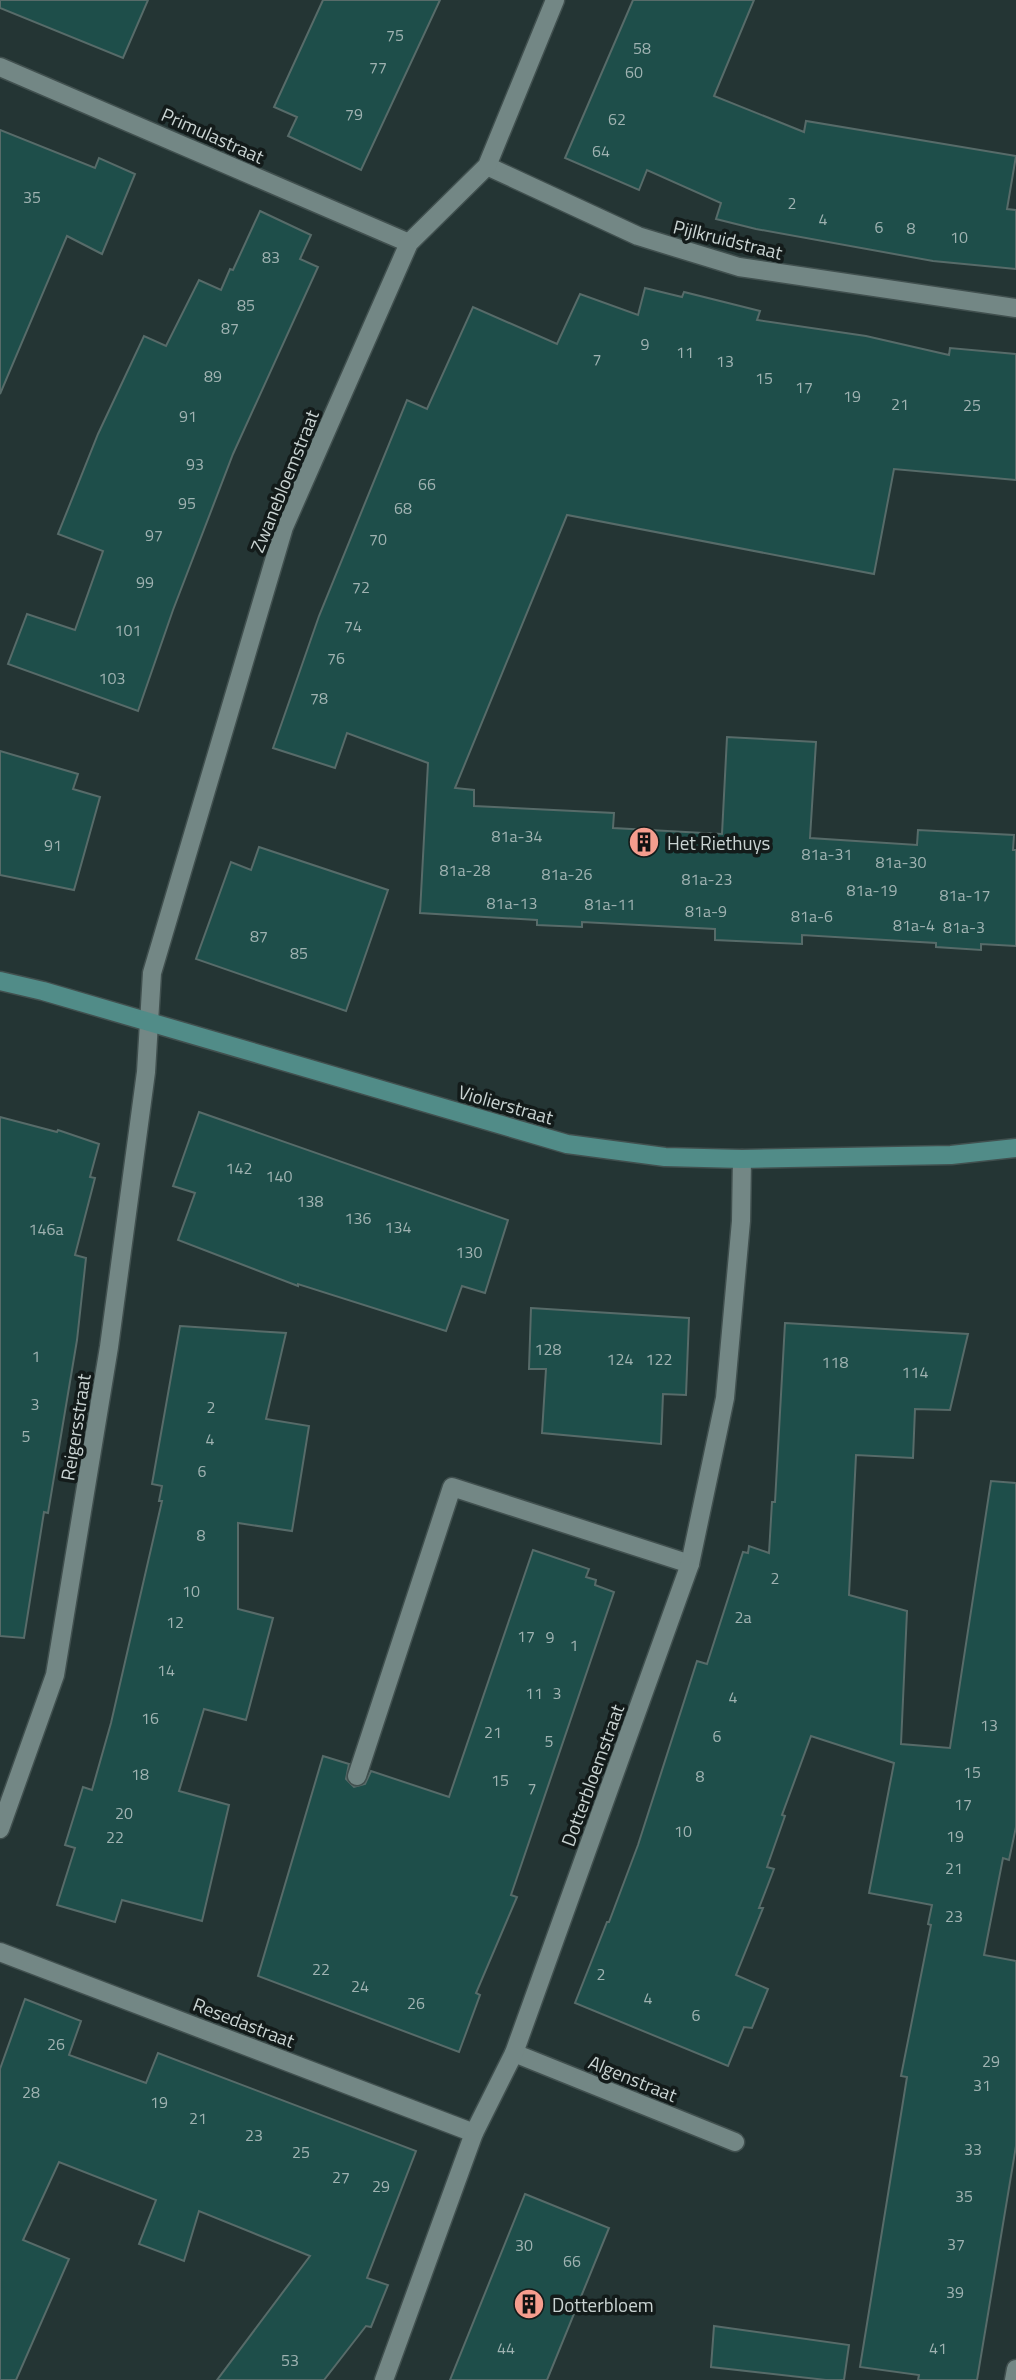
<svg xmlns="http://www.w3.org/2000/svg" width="1016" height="2380" viewBox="0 0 1016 2380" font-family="'Titillium Web',sans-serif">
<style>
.building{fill:#1e4e4a;stroke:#576b69;stroke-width:2}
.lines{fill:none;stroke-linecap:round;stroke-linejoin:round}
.lane-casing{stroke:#41504f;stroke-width:21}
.street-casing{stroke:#41504f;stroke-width:21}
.secondary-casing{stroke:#41504f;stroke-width:21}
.lane{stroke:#738785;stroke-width:18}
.street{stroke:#738785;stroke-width:18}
.secondary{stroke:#518c88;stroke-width:18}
.labels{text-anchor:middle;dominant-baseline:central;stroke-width:7;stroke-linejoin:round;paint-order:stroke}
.number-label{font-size:16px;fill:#9fb2b1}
.street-label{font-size:19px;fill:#cad4d3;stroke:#131b1a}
.poi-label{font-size:19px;fill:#cad4d3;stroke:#131b1a;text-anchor:start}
</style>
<rect width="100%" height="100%" fill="#243534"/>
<g class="building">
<polygon points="0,0 148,0 123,58 0,8"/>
<polygon points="323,0 440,0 361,170 288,136 297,117 274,107"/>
<polygon points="633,0 754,0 714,96 804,132 806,121 1016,156 1007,209 1016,210 1016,269 933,261 756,229 716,219 721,203 647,170 639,190 565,158"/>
<polygon points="0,130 95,168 99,158 135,174 102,254 67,236 0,394"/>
<polygon points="260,211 311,235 300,259 318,267 233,454 173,610 138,711 8,664 27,614 75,630 103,551 58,534 98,434 144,336 166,346 199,280 221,290 230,269 233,270"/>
<polygon points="645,288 682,297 684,292 760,311 757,320 866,336 949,355 950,348 1016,354 1016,480 894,469 874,574 567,515 455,788 474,790 474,806 614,813 613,828 722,834 727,737 816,742 810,838 917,845 918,830 1014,835 1013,850 1016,850 1016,946 981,944 981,950 936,947 936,943 802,935 802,944 715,940 715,929 582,922 582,927 537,925 537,920 420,913 428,763 347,733 335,768 273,748 319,616 407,400 427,409 473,307 557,344 580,294 638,315"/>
<polygon points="0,751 78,774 73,789 100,797 74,890 0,875"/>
<polygon points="259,847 388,890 346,1011 196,959 231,862 251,870"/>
<polygon points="199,1112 508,1220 485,1293 462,1286 446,1331 298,1284 298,1286 178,1240 195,1193 173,1186"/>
<polygon points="0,1117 57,1132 58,1130 99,1144 90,1177 95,1178 75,1255 86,1258 77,1340 48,1513 44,1512 24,1638 0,1636"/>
<polygon points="531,1308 689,1318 686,1395 663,1394 661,1444 542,1433 546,1369 529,1369"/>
<polygon points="785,1323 968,1334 950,1410 915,1409 913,1458 856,1455 849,1595 907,1611 901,1744 950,1748 991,1481 1016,1483 1016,1827 1009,1860 1003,1858 984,1955 1016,1961 1016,2146 977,2380 918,2380 919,2375 860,2367 907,2077 901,2076 931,1925 928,1924 932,1905 869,1893 894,1763 811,1736 782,1815 785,1816 767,1867 774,1869 759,1908 763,1908 736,1975 768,1989 752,2028 744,2027 728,2066 575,2003 607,1922 609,1922 638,1845 697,1661 707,1664 743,1552 748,1553 749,1546 769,1553 772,1502 775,1502"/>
<polygon points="180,1326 286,1333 266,1419 309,1426 292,1531 238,1523 238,1609 273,1618 246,1720 204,1709 179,1791 229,1805 202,1921 122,1900 115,1922 57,1905 75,1848 65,1845 83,1787 92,1790 111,1723 162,1501 159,1501 162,1486 152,1484"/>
<polygon points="533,1550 589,1569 586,1577 596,1580 595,1585 614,1592 511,1895 517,1897 476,1993 480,1995 459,2052 258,1976 323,1756 349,1764 346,1779 354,1787 365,1784 371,1771 449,1797"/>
<polygon points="25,1999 81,2021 69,2055 146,2083 158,2053 416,2151 367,2278 388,2285 371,2327 366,2326 324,2380 217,2380 310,2256 199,2211 184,2261 139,2244 156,2200 59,2162 23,2240 69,2259 16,2380 0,2380 0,2069"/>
<polygon points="525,2194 609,2228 547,2380 450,2380"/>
<polygon points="714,2326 849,2345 844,2380 826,2380 711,2367"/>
</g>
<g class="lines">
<g class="lane-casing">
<polyline id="lane" points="357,1776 452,1487 690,1564"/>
</g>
<g class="street-casing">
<g id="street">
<polyline points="0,67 409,243"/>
<polyline points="487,166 638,236 739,267 1016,308"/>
<polyline points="0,1829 55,1675 109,1347 146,1072 152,973 284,527 409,243 487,166 555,0"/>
<polyline points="0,1952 474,2133"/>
<polyline points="514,2053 735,2142"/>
<polyline points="384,2380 474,2133 514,2053 690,1564 725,1398 741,1221 742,1159"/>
<polyline points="1014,2380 1016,2369"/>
</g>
</g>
<g class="secondary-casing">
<polyline id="secondary" points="0,981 43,991 567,1144 665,1157 742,1159 951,1155 1016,1148"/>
</g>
<use href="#lane" class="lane"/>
<use href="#street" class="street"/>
<use href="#secondary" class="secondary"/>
</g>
<defs>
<g id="building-disc" transform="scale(1.575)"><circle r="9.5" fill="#f59d8e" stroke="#131b1a"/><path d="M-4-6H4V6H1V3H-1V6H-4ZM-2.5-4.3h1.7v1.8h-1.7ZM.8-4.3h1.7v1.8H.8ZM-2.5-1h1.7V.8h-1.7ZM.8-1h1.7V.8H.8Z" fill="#111"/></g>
</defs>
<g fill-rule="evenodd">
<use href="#building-disc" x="644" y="842"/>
<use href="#building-disc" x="529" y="2304"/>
</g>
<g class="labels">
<g class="number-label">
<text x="395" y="35">75</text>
<text x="642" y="48">58</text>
<text x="378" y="67">77</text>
<text x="634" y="72">60</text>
<text x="354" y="114">79</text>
<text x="617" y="119">62</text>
<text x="601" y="151">64</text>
<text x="32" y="197">35</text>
<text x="792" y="203">2</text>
<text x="823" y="219">4</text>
<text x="879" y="227">6</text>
<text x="911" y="228">8</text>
<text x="959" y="237">10</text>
<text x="271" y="257">83</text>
<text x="246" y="305">85</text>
<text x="230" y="328">87</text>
<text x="645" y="344">9</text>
<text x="685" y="352">11</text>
<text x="597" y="359">7</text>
<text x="725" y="361">13</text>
<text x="213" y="376">89</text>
<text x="764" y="378">15</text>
<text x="804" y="387">17</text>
<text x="852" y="396">19</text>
<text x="900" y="404">21</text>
<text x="972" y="405">25</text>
<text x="188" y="416">91</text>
<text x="195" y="464">93</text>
<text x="427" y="484">66</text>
<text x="187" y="503">95</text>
<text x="403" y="508">68</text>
<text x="154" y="535">97</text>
<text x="378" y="539">70</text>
<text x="145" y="582">99</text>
<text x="361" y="587">72</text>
<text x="353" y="626">74</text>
<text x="128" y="630">101</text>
<text x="336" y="658">76</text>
<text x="112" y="678">103</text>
<text x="319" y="698">78</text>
<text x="517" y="836">81a-34</text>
<text x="53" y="845">91</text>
<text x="827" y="854">81a-31</text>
<text x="901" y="862">81a-30</text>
<text x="465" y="870">81a-28</text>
<text x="567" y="874">81a-26</text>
<text x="707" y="879">81a-23</text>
<text x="872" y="890">81a-19</text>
<text x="965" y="895">81a-17</text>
<text x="512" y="903">81a-13</text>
<text x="610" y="904">81a-11</text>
<text x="706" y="911">81a-9</text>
<text x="812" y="916">81a-6</text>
<text x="914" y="925">81a-4</text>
<text x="964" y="927">81a-3</text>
<text x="259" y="936">87</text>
<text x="299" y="953">85</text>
<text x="239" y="1168">142</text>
<text x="279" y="1176">140</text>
<text x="310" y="1201">138</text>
<text x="358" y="1218">136</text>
<text x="398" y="1227">134</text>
<text x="46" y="1229">146a</text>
<text x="469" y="1252">130</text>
<text x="548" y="1349">128</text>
<text x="36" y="1356">1</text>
<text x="620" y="1359">124</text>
<text x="659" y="1359">122</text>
<text x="835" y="1362">118</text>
<text x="915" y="1372">114</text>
<text x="35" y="1404">3</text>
<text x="211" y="1407">2</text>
<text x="26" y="1436">5</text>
<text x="210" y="1439">4</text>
<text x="202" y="1471">6</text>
<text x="201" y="1535">8</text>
<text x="775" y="1578">2</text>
<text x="191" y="1591">10</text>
<text x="743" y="1617">2a</text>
<text x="175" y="1622">12</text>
<text x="526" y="1636">17</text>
<text x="550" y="1637">9</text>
<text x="574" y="1645">1</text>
<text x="166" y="1670">14</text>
<text x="534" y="1693">11</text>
<text x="557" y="1693">3</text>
<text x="733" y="1697">4</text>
<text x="150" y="1718">16</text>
<text x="989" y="1725">13</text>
<text x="493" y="1732">21</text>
<text x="717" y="1736">6</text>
<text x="549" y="1741">5</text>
<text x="972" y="1772">15</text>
<text x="140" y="1774">18</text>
<text x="700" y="1776">8</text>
<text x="500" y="1780">15</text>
<text x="532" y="1788">7</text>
<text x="963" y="1804">17</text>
<text x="124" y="1813">20</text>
<text x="683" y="1831">10</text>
<text x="955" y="1836">19</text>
<text x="115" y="1837">22</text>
<text x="954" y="1868">21</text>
<text x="954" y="1916">23</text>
<text x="321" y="1969">22</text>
<text x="601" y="1974">2</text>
<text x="360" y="1986">24</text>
<text x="648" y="1998">4</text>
<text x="416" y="2003">26</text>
<text x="696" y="2015">6</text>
<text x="56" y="2044">26</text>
<text x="991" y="2061">29</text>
<text x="982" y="2085">31</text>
<text x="31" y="2092">28</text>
<text x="159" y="2102">19</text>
<text x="198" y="2118">21</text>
<text x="254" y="2135">23</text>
<text x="973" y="2149">33</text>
<text x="301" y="2152">25</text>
<text x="341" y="2177">27</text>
<text x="381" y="2186">29</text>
<text x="964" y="2196">35</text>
<text x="956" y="2244">37</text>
<text x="524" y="2245">30</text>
<text x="572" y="2261">66</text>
<text x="955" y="2292">39</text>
<text x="506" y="2348">44</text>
<text x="938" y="2348">41</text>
<text x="290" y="2360">53</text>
</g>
<g class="street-label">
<text transform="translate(213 135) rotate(24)">Primulastraat</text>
<text transform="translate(728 239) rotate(14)">Pijlkruidstraat</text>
<text transform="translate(284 481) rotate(-68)">Zwanebloemstraat</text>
<text transform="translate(506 1104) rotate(16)">Violierstraat</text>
<text transform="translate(75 1427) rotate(-81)">Reigersstraat</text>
<text transform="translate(592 1775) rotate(-70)">Dotterbloemstraat</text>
<text transform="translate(244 2022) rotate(21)">Resedastraat</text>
<text transform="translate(633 2078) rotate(22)">Algenstraat</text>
</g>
<g class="poi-label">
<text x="667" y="842">Het Riethuys</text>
<text x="552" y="2304">Dotterbloem</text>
</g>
</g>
</svg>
